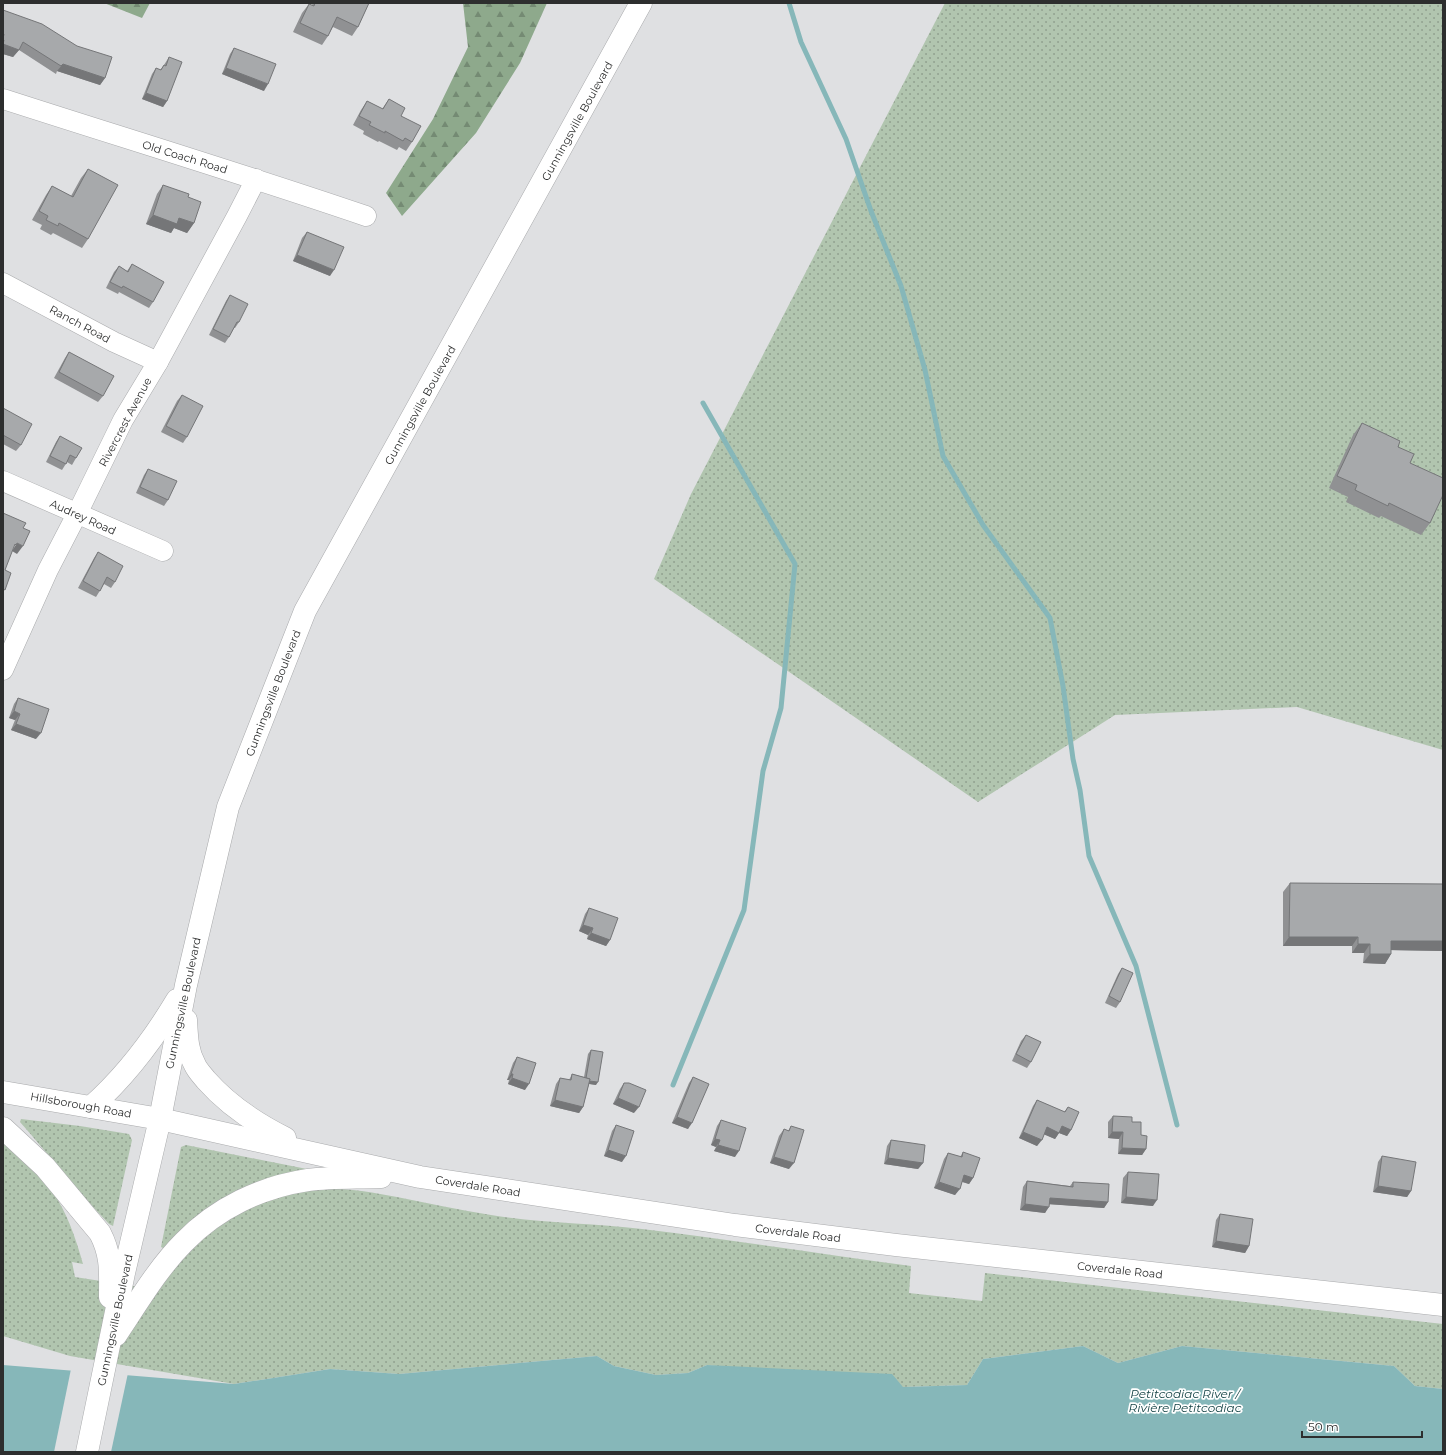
<svg xmlns="http://www.w3.org/2000/svg" width="1446" height="1455" viewBox="0 0 1446 1455" font-family="Montserrat,sans-serif">
<style>
.green{fill:url(#green-dots)}
.forest{fill:url(#forest-firs)}
.water{fill:#86b7b9}
.pier{fill:#dfe0e2}
.lines{fill:none;stroke-linecap:round;stroke-linejoin:round}
.stream{stroke:#86b7b9;stroke-width:5}
.minor-casing{stroke:#a9aaac;stroke-width:21}
.major-casing{stroke:#a9aaac;stroke-width:23}
.minor{stroke:#fff;stroke-width:20}
.major{stroke:#fff;stroke-width:22}
.wall{fill:#909193}
.shaded-wall{fill:#757678}
.building{fill:#a7a9ab;stroke:#757678}
.labels{text-anchor:middle;dominant-baseline:central;stroke-width:3.5;stroke-linejoin:round;paint-order:stroke}
.street-label{font-size:11px;fill:#2d2e2e;stroke:#fff}
.water-label{font-size:12px;font-style:italic;fill:#174547;stroke:#fff}
</style>
<defs>
<pattern id="green-dots" width="8" height="8" patternUnits="userSpaceOnUse"><rect width="8" height="8" fill="#b1c5af"/><path d="M2 2h.1M6 6h.1" fill="none" stroke="#90a08f" stroke-width="1.8" stroke-linecap="round"/></pattern>
<pattern id="forest-firs" width="22" height="20" patternUnits="userSpaceOnUse"><rect width="22" height="20" fill="#8ea98c"/><path d="M5 1l3.5 6h-7zM16 11l3.5 6h-7z" fill="#748a73"/></pattern>
</defs>
<rect width="100%" height="100%" fill="#dfe0e2"/>
<g class="green">
<polygon points="945,3 1443,3 1443,750 1297,707 1115,715 978,802 654,579 691,494"/>
<path d="M21 1119 80 1126 129 1134 132 1140 113 1226 109 1224C77 1191 50 1156 20 1122Z"/>
<path d="M3 1140C21 1156 37 1172 52 1191 67 1212 76 1239 83 1264L72 1262 75 1277 159 1290C193 1240 237 1205 298 1192 332 1185 364 1191 397 1197 428 1203 460 1210 491 1215 541 1223 592 1223 642 1229 732 1240 822 1254 911 1266L909 1293 982 1301 985 1273 1443 1324V1389L1415 1386 1394 1366 1182 1346 1118 1363 1083 1346 983 1359 967 1385 903 1387 707 1365 688 1373 656 1375 614 1366 597 1356 399 1374 330 1369 234 1384 70 1356 3 1336Z"/>
<polygon points="186,1145 307,1169 165,1249 161,1247 181,1147"/>
</g>
<g class="forest">
<polygon points="104,3 150,3 142,18"/>
<polygon points="463,3 547,3 520,63 476,133 402,216 386,193 433,119 468,47"/>
</g>
<polygon class="water" points="1083,1346 1118,1363 1182,1346 1394,1366 1415,1386 1443,1389 1443,1452 3,1452 3,1365 234,1384 330,1369 399,1374 597,1356 614,1366 656,1375 688,1373 707,1365 892,1374 903,1387 967,1385 983,1359"/>
<polygon class="pier" points="71,1369 128,1373 111,1452 54,1452"/>
<g class="lines">
<g class="stream">
<polyline points="789,3 801,42 846,139 871,211 901,286 925,370 943,456 983,525 1050,618 1063,686 1073,759 1080,790 1089,856 1136,966 1177,1125"/>
<polyline points="673,1085 744,910 763,771 781,708 795,564 703,403"/>
</g>
<g class="minor-casing">
<g id="minor">
<path d="M3 99C124 138 246 175 366 216"/>
<polyline points="3,283 114,342 158,362"/>
<polyline points="3,481 163,551"/>
<polyline points="3,670 48,570 77,514 123,420 158,362 237,216 256,179"/>
</g>
</g>
<g class="major-casing">
<g id="major">
<path d="M186 1020C187 1036 187 1051 195 1065 197 1070 202 1075 206 1080 228 1105 255 1123 285 1138"/>
<polyline points="3,1092 160,1119 420,1177 735,1225 896,1245 1443,1305"/>
<path d="M91 1107C126 1076 153 1040 177 1000"/>
<path d="M3 1128 45 1167 100 1233C112 1256 110 1273 110 1297"/>
<path d="M116 1335C137 1304 157 1269 184 1242 217 1208 261 1187 308 1180 332 1177 356 1178 381 1177"/>
<polyline points="87,1452 124,1273 160,1119 186,985 228,807 305,611 641,3"/>
</g>
</g>
<use href="#minor" class="minor"/>
<use href="#major" class="major"/>
</g>
<g class="wall">
<polygon points="313,3 369,3 358,27 352,36 333,27 328,36 322,45 293,32 302,13 309,4 312,5"/>
<polygon points="3,10 105,78 100,85 57,71 56,74 19,50 13,57 3,54"/>
<polygon points="234,48 264,91 222,74 230,54"/>
<polygon points="169,57 167,101 163,107 142,99 152,74 156,68 160,70 164,65"/>
<polygon points="389,99 401,116 412,142 406,151 399,147 397,150 379,141 378,142 363,134 364,131 353,125 361,110 367,101 382,109"/>
<polygon points="88,169 88,239 82,248 53,233 51,235 40,229 42,225 32,220 46,195 52,186 71,196 81,178"/>
<polygon points="163,185 188,197 194,223 187,233 174,228 171,233 146,224 157,194"/>
<polygon points="307,232 330,276 293,261 302,238"/>
<polygon points="132,264 153,302 149,308 119,292 118,294 106,288 114,272 119,266 127,271"/>
<polygon points="230,295 239,322 235,328 234,328 229,337 225,343 209,335 226,301"/>
<polygon points="69,352 103,396 98,402 54,378 65,358"/>
<polygon points="182,395 187,437 183,443 161,432 177,401"/>
<polygon points="3,408 21,445 16,451 3,444"/>
<polygon points="1362,423 1398,447 1410,463 1430,523 1421,535 1381,516 1379,518 1346,502 1348,497 1329,488 1353,435"/>
<polygon points="60,436 76,458 72,465 67,462 62,470 46,462 56,442"/>
<polygon points="148,469 168,500 164,506 136,493 144,475"/>
<polygon points="98,552 115,582 111,588 104,584 96,597 78,588 94,558"/>
<polygon points="18,698 36,739 11,730 15,720 9,718 14,704"/>
<polygon points="1290,883 1443,884 1443,951 1391,950 1391,954 1385,964 1363,963 1364,953 1352,953 1352,946 1283,946 1283,892"/>
<polygon points="589,908 610,940 606,946 587,939 588,935 579,931 585,914"/>
<polygon points="1122,968 1120,1002 1116,1008 1105,1003 1118,974"/>
<polygon points="1026,1035 1031,1062 1027,1068 1012,1061 1021,1041"/>
<polygon points="591,1050 596,1085 589,1084 583,1107 579,1113 550,1106 556,1084 560,1078 569,1080 572,1074 584,1077 588,1054"/>
<polygon points="517,1057 525,1090 508,1084 509,1080 507,1080 513,1063"/>
<polygon points="693,1077 688,1129 672,1123 689,1083"/>
<polygon points="624,1083 634,1113 613,1104 620,1089"/>
<polygon points="1037,1100 1064,1112 1068,1107 1071,1130 1067,1136 1059,1133 1055,1139 1044,1134 1037,1146 1019,1138 1033,1106"/>
<polygon points="1113,1116 1132,1122 1141,1135 1146,1149 1142,1155 1118,1154 1119,1139 1108,1138 1108,1122"/>
<polygon points="721,1120 735,1157 714,1151 716,1147 711,1145 717,1126"/>
<polygon points="616,1125 622,1162 604,1156 612,1131"/>
<polygon points="791,1126 789,1169 770,1163 779,1136 784,1129 788,1131"/>
<polygon points="891,1140 923,1163 918,1169 884,1164 887,1146"/>
<polygon points="963,1152 973,1178 969,1184 962,1182 955,1195 934,1188 944,1159 948,1153 960,1157"/>
<polygon points="1382,1156 1411,1191 1407,1197 1373,1192 1378,1162"/>
<polygon points="1128,1172 1153,1206 1121,1203 1123,1178"/>
<polygon points="1027,1181 1070,1186 1073,1182 1108,1202 1104,1208 1049,1204 1045,1213 1020,1210 1023,1187"/>
<polygon points="1220,1214 1249,1246 1245,1253 1212,1247 1216,1220"/>
</g>
<g class="shaded-wall">
<polygon points="3,44 19,50 13,57 3,54"/>
<polygon points="63,64 105,78 100,85 57,71"/>
<polygon points="226,68 268,84 264,91 222,74"/>
<polygon points="146,93 167,101 163,107 142,99"/>
<polygon points="153,215 179,218 194,223 187,233 174,228 171,233 146,224"/>
<polygon points="297,255 334,270 330,276 293,261"/>
<polygon points="17,543 23,546 17,554 12,551"/>
<polygon points="14,711 20,714 15,720 9,718"/>
<polygon points="16,724 41,733 36,739 11,730"/>
<polygon points="583,925 593,928 588,935 579,931"/>
<polygon points="591,933 610,940 606,946 587,939"/>
<polygon points="1289,937 1358,937 1352,946 1283,946"/>
<polygon points="1391,941 1443,941 1443,951 1385,950"/>
<polygon points="1358,944 1370,944 1364,953 1352,953"/>
<polygon points="1370,954 1391,954 1385,964 1363,963"/>
<polygon points="511,1074 513,1074 509,1080 507,1080"/>
<polygon points="512,1078 529,1084 525,1090 508,1084"/>
<polygon points="586,1080 598,1082 596,1085 584,1083"/>
<polygon points="618,1098 639,1107 634,1113 613,1104"/>
<polygon points="555,1100 583,1107 579,1113 550,1106"/>
<polygon points="677,1117 692,1123 688,1129 672,1123"/>
<polygon points="1062,1126 1071,1130 1067,1136 1059,1133 1055,1139 1043,1134 1047,1127"/>
<polygon points="1023,1132 1042,1140 1037,1146 1019,1138"/>
<polygon points="1112,1132 1123,1132 1119,1139 1108,1138"/>
<polygon points="715,1139 720,1140 716,1147 711,1145"/>
<polygon points="718,1145 739,1151 735,1157 714,1151"/>
<polygon points="1122,1148 1146,1149 1142,1155 1118,1154"/>
<polygon points="608,1150 626,1156 622,1162 604,1156"/>
<polygon points="774,1157 794,1163 789,1169 770,1163"/>
<polygon points="888,1158 923,1163 918,1169 884,1164"/>
<polygon points="964,1175 973,1178 969,1184 960,1181"/>
<polygon points="939,1182 960,1189 955,1195 934,1188"/>
<polygon points="1378,1186 1411,1191 1407,1197 1373,1192"/>
<polygon points="1126,1197 1157,1200 1153,1206 1121,1203"/>
<polygon points="1050,1198 1108,1202 1104,1208 1046,1204"/>
<polygon points="1025,1204 1049,1207 1045,1213 1020,1210"/>
<polygon points="1216,1241 1249,1246 1245,1253 1212,1247"/>
</g>
<g class="building">
<polygon points="315,3 369,3 358,27 337,17 328,36 300,23 309,4 314,6"/>
<polygon points="3,10 42,24 77,46 112,57 105,78 63,64 61,66 23,42 19,50 3,44 4,40 3,39 4,34 3,34"/>
<polygon points="234,48 276,64 268,84 226,68"/>
<polygon points="169,57 182,62 167,101 146,93 156,68 161,70 164,65 166,66"/>
<polygon points="389,99 405,108 401,116 421,126 412,142 405,138 403,141 385,131 385,133 369,125 371,122 359,116 367,101 383,109"/>
<polygon points="88,169 118,185 88,239 59,223 58,226 46,220 48,216 39,211 52,186 73,197"/>
<polygon points="163,185 189,194 188,197 201,202 194,223 179,218 177,224 153,215"/>
<polygon points="307,232 344,247 334,270 297,255"/>
<polygon points="132,264 164,282 153,302 123,286 122,288 110,282 119,266 128,272"/>
<polygon points="230,295 248,304 239,322 237,322 229,337 213,329"/>
<polygon points="69,352 114,376 103,396 59,372"/>
<polygon points="182,395 203,406 187,437 166,426"/>
<polygon points="3,408 32,424 21,445 3,435"/>
<polygon points="1362,423 1400,441 1398,447 1414,454 1410,463 1443,478 1443,495 1430,523 1389,503 1388,506 1355,490 1357,485 1337,476"/>
<polygon points="60,436 82,448 76,458 70,455 66,464 50,456"/>
<polygon points="148,469 177,481 168,500 140,487"/>
<polygon points="3,513 26,523 23,528 30,531 23,546 17,543 16,545 15,544 5,570 11,573 5,590 3,589"/>
<polygon points="98,552 123,566 115,582 107,577 100,591 83,581"/>
<polygon points="18,698 49,709 41,733 16,724 20,714 14,711"/>
<polygon points="1290,883 1443,884 1443,941 1391,941 1391,954 1370,954 1370,944 1358,944 1358,937 1289,937"/>
<polygon points="589,908 618,918 610,940 591,933 593,928 583,925"/>
<polygon points="1122,968 1133,973 1120,1002 1109,996"/>
<polygon points="1026,1035 1041,1042 1031,1062 1016,1054"/>
<polygon points="591,1050 603,1052 598,1082 589,1081 590,1079 586,1078"/>
<polygon points="517,1057 536,1063 529,1084 512,1078 513,1074 511,1074"/>
<polygon points="572,1074 590,1079 583,1107 555,1100 560,1078 571,1080"/>
<polygon points="693,1077 709,1084 692,1123 677,1117"/>
<polygon points="624,1083 629,1083 646,1090 639,1107 618,1098"/>
<polygon points="1037,1100 1065,1112 1068,1107 1079,1112 1071,1130 1062,1126 1059,1133 1047,1127 1042,1140 1023,1132"/>
<polygon points="1113,1116 1132,1117 1132,1122 1141,1122 1141,1135 1147,1136 1146,1149 1122,1148 1123,1132 1112,1132"/>
<polygon points="721,1120 746,1128 739,1151 718,1145 720,1140 715,1139"/>
<polygon points="616,1125 634,1131 626,1156 608,1150"/>
<polygon points="791,1126 804,1130 794,1163 774,1157 784,1129 789,1131"/>
<polygon points="891,1140 925,1145 923,1163 888,1158"/>
<polygon points="963,1152 980,1158 973,1178 964,1175 960,1189 939,1182 948,1153 962,1157"/>
<polygon points="1382,1156 1416,1162 1411,1191 1378,1186"/>
<polygon points="1128,1172 1159,1174 1157,1200 1126,1197"/>
<polygon points="1027,1181 1073,1187 1073,1182 1109,1184 1108,1202 1050,1198 1049,1207 1025,1204"/>
<polygon points="1220,1214 1253,1219 1249,1246 1216,1241"/>
</g>
<g class="labels">
<g class="street-label">
<text transform="translate(577 121) rotate(-61)">Gunningsville Boulevard</text>
<text transform="translate(185 157) rotate(17)">Old Coach Road</text>
<text transform="translate(80 324) rotate(28)">Ranch Road</text>
<text transform="translate(420 405) rotate(-61)">Gunningsville Boulevard</text>
<text transform="translate(125 422) rotate(-62)">Rivercrest Avenue</text>
<text transform="translate(83 517) rotate(24)">Audrey Road</text>
<text transform="translate(273 693) rotate(-69)">Gunningsville Boulevard</text>
<text transform="translate(183 1003) rotate(-78)">Gunningsville Boulevard</text>
<text transform="translate(81 1105) rotate(10)">Hillsborough Road</text>
<text transform="translate(478 1186) rotate(9)">Coverdale Road</text>
<text transform="translate(798 1233) rotate(7)">Coverdale Road</text>
<text transform="translate(1120 1270) rotate(6)">Coverdale Road</text>
<text transform="translate(115 1320) rotate(-78)">Gunningsville Boulevard</text>
</g>
<g class="water-label">
<text x="1185" y="1393">Petitcodiac River /<tspan x="1185" dy="14">Rivière Petitcodiac</tspan></text>
</g>
</g>
<rect width="1446" height="1455" fill="none" stroke="#2d2e2e" stroke-width="8"/>
<path d="M1302 1431v6h120v-6" fill="none" stroke="#2d2e2e" stroke-width="2"/>
<text x="1308" y="1431" font-size="12" fill="#2d2e2e" stroke="#ffffff" stroke-width="3" paint-order="stroke">50 m</text>
</svg>
